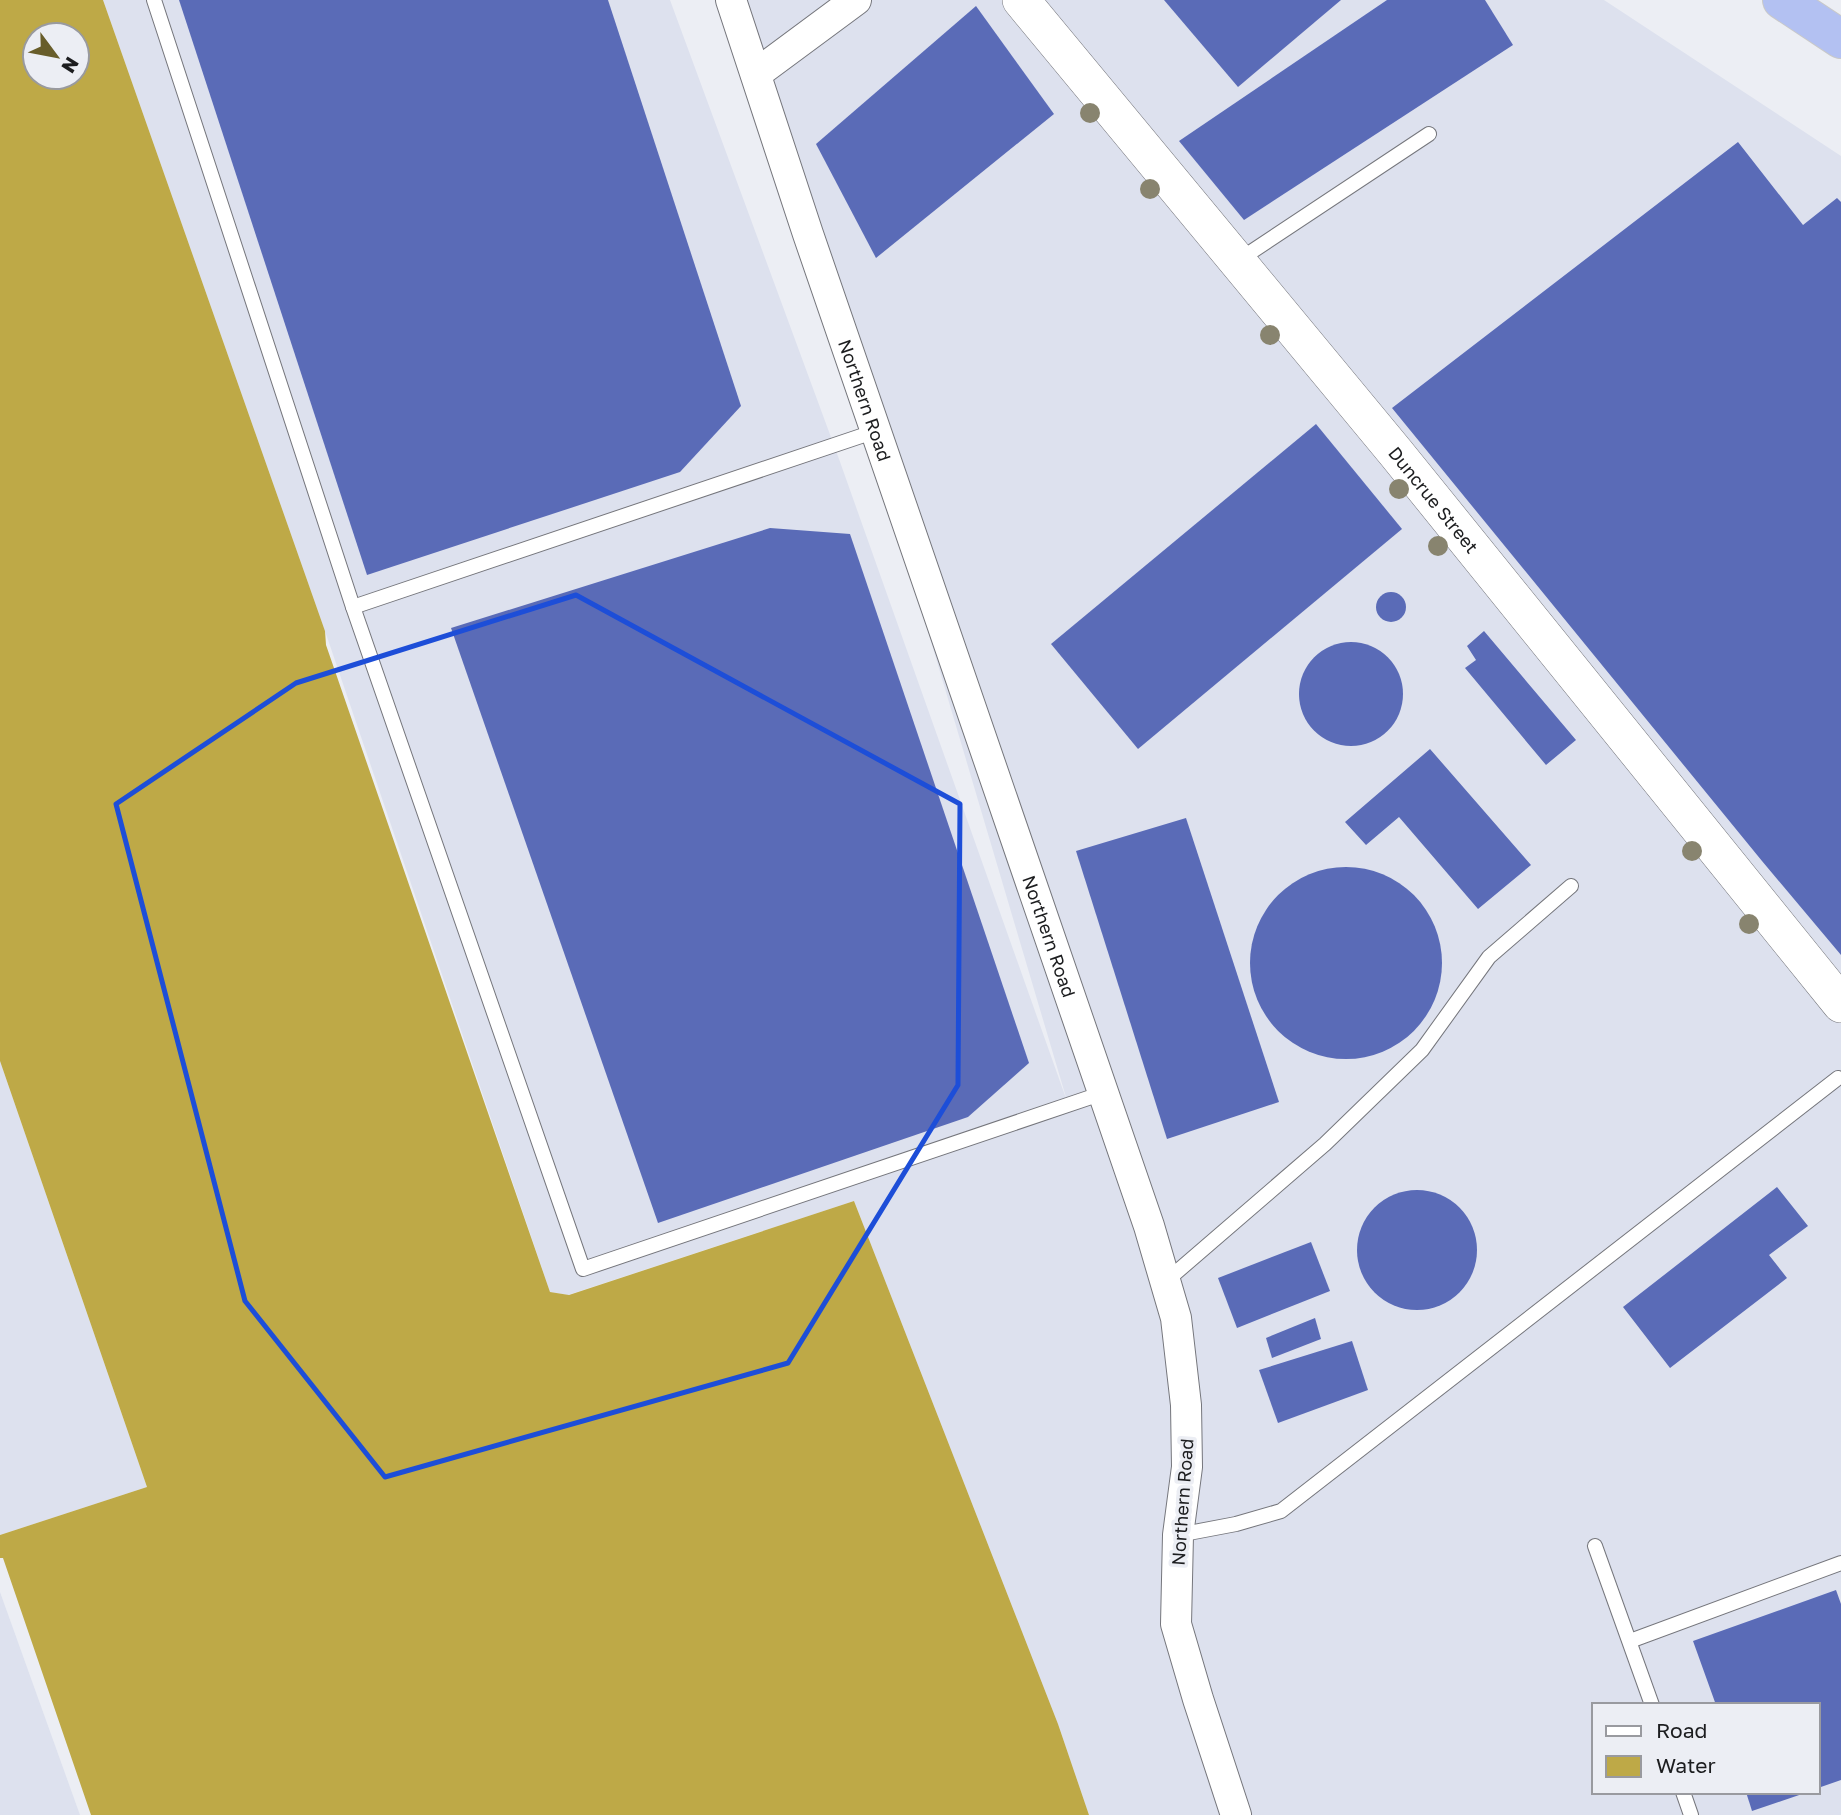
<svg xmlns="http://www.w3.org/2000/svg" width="1841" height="1815" viewBox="0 0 1841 1815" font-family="'Golos Text',sans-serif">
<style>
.built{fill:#dde1ee;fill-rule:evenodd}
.water{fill:#bea947;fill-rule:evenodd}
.building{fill:#5a6bb7}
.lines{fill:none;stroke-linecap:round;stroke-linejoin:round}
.service-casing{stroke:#75767c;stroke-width:16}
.minor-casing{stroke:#75767c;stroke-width:32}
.tertiary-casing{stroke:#75767c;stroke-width:38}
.motorway-casing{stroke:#c9c9c9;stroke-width:40}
.service{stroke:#fff;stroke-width:14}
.minor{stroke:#fff;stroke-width:30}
.tertiary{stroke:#fff;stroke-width:37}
.motorway{stroke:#b3c1f2;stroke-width:38}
.tree{fill:#88846f}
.marked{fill:none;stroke:#1d4ed8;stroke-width:5;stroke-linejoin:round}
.labels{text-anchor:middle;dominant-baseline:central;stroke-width:7;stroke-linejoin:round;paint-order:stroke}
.street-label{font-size:18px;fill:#1c1d1f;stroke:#eceef4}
</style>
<rect width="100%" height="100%" fill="#eceef4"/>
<g class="built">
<path d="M103 0H670L839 459 1068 1104 741 0H1604L1841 156V1815H1089L1058 1724 854 1201 568 1295 550 1292 325 631ZM1594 1705H1818V1792H1594Z"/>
<polygon points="0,1061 147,1487 0,1535"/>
<polygon points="0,1592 80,1815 0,1815"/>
</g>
<path class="water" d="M0 0H103L325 631 326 645 550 1292 569 1295 854 1201 1058 1724 1089 1815H91L3 1558H0V1535L147 1487 0 1061ZM35 35H77V77H35Z"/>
<g class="building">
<polygon points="179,0 608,0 741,406 680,472 367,575"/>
<polygon points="1164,0 1341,0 1238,87"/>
<polygon points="1387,0 1485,0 1513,45 1244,220 1179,141"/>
<polygon points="976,6 1054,114 876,258 816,144"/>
<polygon points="1738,142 1803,225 1837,198 1841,202 1841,955 1762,861 1392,408"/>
<polygon points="1316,424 1402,529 1138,749 1051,644"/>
<polygon points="770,528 850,534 1029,1063 968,1117 658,1223 451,628"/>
<circle cx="1391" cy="607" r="15"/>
<polygon points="1484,631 1576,740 1546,765 1465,668 1476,660 1467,646"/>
<circle cx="1351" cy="694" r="52"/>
<polygon points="1430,749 1531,865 1478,909 1399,817 1366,845 1345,822"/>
<polygon points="1186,818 1279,1102 1167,1139 1076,851"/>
<circle cx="1346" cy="963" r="96"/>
<polygon points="1777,1187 1808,1226 1769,1255 1787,1278 1670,1368 1623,1307"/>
<circle cx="1417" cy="1250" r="60"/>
<polygon points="1311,1242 1330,1291 1237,1328 1218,1278"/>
<polygon points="1315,1318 1321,1339 1272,1358 1266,1338"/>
<polygon points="1352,1341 1368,1390 1278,1423 1259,1370"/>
<polygon points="1836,1590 1841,1604 1841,1780 1818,1788 1818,1705 1716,1705 1693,1641"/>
<polygon points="1746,1792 1805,1792 1805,1793 1752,1811"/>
</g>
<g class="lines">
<g class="service-casing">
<g id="service">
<polyline points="154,0 353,607 583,1269 1103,1093"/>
<polyline points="1239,260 1429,134"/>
<polyline points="353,607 876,431"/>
<polyline points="1165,1282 1325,1144 1422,1050 1489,957 1571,886"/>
<polyline points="1178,1535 1236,1524 1281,1511 1838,1078"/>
<polyline points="1595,1546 1652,1705"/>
<polyline points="1630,1641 1841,1563"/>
<polyline points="1683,1792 1691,1815"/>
</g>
</g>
<g class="minor-casing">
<g id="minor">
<path id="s1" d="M731 0 808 234 1149 1226 1176 1318 1186 1405 1187 1467 1178 1535 1176 1624 1198 1699 1236 1815"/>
<polyline points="756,74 856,0"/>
</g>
</g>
<g class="tertiary-casing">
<g id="tertiary">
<path id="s2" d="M1021 0 1396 453 1841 1004"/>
</g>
</g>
<g class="motorway-casing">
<polyline id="motorway" points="1782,0 1841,39"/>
</g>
<use href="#service" class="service"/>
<use href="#minor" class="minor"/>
<use href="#tertiary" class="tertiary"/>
<use href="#motorway" class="motorway"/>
</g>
<g class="tree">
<circle cx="1090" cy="113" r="10"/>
<circle cx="1150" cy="189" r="10"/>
<circle cx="1270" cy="335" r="10"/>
<circle cx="1399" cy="489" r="10"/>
<circle cx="1438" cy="546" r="10"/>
<circle cx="1692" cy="851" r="10"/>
<circle cx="1749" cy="924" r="10"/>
</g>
<path class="marked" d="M576 595 960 804 958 1085 788 1363 385 1477 245 1301 116 804 296 683Z"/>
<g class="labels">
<g class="street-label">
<text stroke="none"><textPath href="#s1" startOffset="422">Northern Road</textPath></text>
<text stroke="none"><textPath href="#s2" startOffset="648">Duncrue Street</textPath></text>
<text stroke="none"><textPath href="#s1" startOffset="989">Northern Road</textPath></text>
<text transform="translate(1182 1502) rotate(-86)">Northern Road</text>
</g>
</g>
<rect x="1592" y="1703" width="228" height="91" fill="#eceef4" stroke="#999a9f" stroke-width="2"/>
<rect x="1606" y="1726" width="35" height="10" fill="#ffffff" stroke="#999a9f" stroke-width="2"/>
<text x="1656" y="1738" font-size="21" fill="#1c1d1f">Road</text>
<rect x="1606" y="1756" width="35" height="21" fill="#bea947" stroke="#999a9f" stroke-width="2"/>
<text x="1656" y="1773" font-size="21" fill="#1c1d1f">Water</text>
<g transform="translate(56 56) rotate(122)"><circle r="33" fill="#eceef4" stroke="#999a9f" stroke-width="2"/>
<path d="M0-5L12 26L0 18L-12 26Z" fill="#685d2a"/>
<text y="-10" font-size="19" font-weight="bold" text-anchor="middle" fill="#1c1d1f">N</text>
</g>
</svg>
